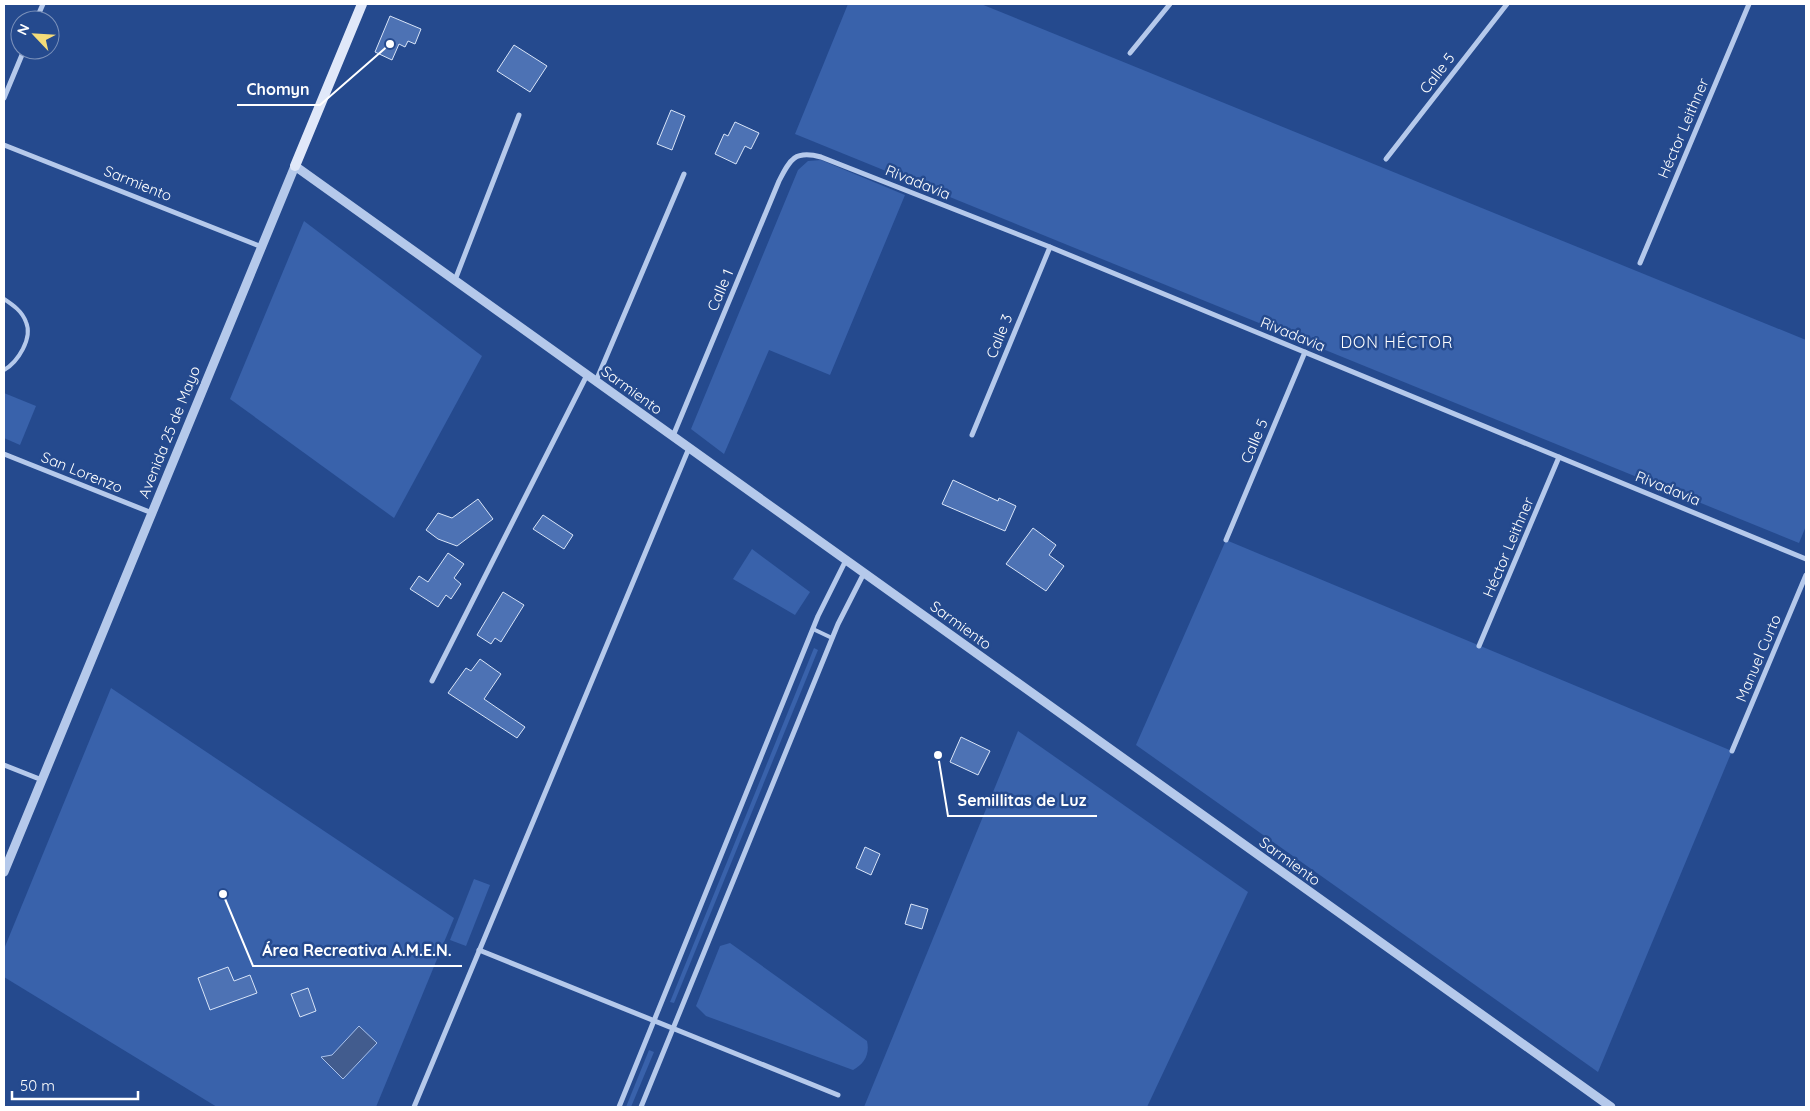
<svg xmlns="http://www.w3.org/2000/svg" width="1810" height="1111" viewBox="0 0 1810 1111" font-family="Quicksand,sans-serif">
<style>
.green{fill:#3962ab}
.water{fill:#425c8e;stroke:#a9c2ec}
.building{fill:#4d72b4;stroke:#d9e5f8}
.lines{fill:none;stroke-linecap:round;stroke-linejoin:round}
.service{stroke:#b5c9eb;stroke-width:4}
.minor{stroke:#b5c9eb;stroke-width:5}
.tertiary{stroke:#b5c9eb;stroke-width:9}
.secondary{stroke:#e0e8f9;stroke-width:10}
.labels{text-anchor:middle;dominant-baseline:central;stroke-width:5;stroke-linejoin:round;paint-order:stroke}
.street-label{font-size:15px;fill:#fff;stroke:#254a8e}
.neighbourhood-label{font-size:16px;letter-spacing:1px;fill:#fff;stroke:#254a8e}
.leader{fill:none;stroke:#fff;stroke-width:2}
.callout-dot{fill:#fff;stroke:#254a8e;stroke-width:2}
.callout-label{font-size:16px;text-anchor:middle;font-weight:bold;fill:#fff;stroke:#254a8e;stroke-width:5;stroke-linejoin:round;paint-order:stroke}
</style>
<rect width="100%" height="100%" fill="#254a8e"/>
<g class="green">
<polygon points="848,4 981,4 1806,340 1806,526 1799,543 795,134"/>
<polygon points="821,160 905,195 830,375 769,350 724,454 691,429 798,170 808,161"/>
<polygon points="304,221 482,356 394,518 230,399"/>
<polygon points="4,393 36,406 20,445 4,438"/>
<polygon points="1226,540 1732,751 1598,1072 1136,745"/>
<polygon points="752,549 810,592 795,615 733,579"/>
<polygon points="814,648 818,650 674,1003 670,1002"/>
<polygon points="111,688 454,918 376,1107 217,1107 4,977 4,949"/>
<polygon points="1018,731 1248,892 1147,1107 864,1107"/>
<polygon points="474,879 490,885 466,946 450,940"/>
<path d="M730 943 867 1041C870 1055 864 1064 853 1070L706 1016 696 1006 720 946Z"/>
<polygon points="649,1050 654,1052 631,1107 626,1107"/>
</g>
<polygon class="water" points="359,1026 377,1043 343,1079 321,1057 332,1055"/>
<g class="building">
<polygon points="390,16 421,29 415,44 408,41 405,47 399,44 392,60 375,52"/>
<polygon points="514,45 547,66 530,92 497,71"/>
<polygon points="671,110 685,116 672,150 657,144"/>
<polygon points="735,122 759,133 751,149 745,146 736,164 715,154 724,134 728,136"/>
<polygon points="953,480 998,501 999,498 1016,506 1005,531 942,504"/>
<polygon points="478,499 493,519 457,546 438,539 426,530 438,513 452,518"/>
<polygon points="543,515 573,535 564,549 533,529"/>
<polygon points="1033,528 1056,545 1049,555 1064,566 1046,591 1006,564"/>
<polygon points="448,553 464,564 454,578 461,584 451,599 446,595 438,607 410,589 419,576 428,582"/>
<polygon points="503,592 524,605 501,642 495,638 491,644 477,635"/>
<polygon points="480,659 501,674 484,699 525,727 517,738 448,693 466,668 471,671"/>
<polygon points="961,737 990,751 978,775 950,762"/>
<polygon points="865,847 880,854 871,875 856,868"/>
<polygon points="911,904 928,909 922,929 905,924"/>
<polygon points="228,967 234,981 250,975 257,993 210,1010 198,978"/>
<polygon points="308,988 316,1011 300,1017 291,994"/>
</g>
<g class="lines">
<g class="service">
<path d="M4 299C13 305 22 311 26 322 33 338 18 362 4 370"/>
<polyline points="813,629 832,638"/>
</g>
<g class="minor">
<polyline points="36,20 43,4"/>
<polyline points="1130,53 1170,4"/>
<polyline points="4,98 24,50"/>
<polyline points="4,145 262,247"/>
<polyline points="1386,159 1507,4"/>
<polyline points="1640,263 1749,4"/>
<polyline points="455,280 519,115"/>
<polyline points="596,381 684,174"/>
<polyline points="972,435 1050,247"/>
<path d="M673 436 779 181C790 159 795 150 821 157L1050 247 1806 559"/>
<polyline points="4,454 152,513"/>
<polyline points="1226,540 1305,352"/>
<polyline points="1479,646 1559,457"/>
<polyline points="432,681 587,375"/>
<polyline points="1732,751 1806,575"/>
<polyline points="4,765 42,780"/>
<polyline points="479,950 838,1095"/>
<polyline points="414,1107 689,448"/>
<polyline points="619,1107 818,616 846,560"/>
<polyline points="641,1107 838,624 864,573"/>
</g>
<polyline class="tertiary" points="4,872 295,166 1611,1107"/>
<polyline class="secondary" points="295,166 362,4"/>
</g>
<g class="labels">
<g class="street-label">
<text transform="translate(1437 73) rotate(-52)">Calle 5</text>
<text transform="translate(1683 128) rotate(-67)">Héctor Leithner</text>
<text transform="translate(918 182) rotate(22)">Rivadavia</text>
<text transform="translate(138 183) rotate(22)">Sarmiento</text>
<text transform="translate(720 290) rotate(-67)">Calle 1</text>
<text transform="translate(1293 334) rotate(22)">Rivadavia</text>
<text transform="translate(999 336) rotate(-68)">Calle 3</text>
<text transform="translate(632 390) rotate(36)">Sarmiento</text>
<text transform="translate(169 432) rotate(-68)">Avenida 25 de Mayo</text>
<text transform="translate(1254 441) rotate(-67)">Calle 5</text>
<text transform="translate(82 472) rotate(22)">San Lorenzo</text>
<text transform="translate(1668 488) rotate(22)">Rivadavia</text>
<text transform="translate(1508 547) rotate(-67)">Héctor Leithner</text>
<text transform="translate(961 625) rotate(36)">Sarmiento</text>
<text transform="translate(1758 658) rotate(-67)">Manuel Curto</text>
<text transform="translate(1290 861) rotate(36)">Sarmiento</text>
</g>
<g class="neighbourhood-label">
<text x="1397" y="342">DON HÉCTOR</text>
</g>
</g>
<path class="leader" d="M390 44L320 105H237M938 755L948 816H1097M223 894L253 966H462"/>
<g class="callout-dot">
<circle cx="390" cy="44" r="5"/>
<circle cx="938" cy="755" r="5"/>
<circle cx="223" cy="894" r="5"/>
</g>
<g class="callout-label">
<text x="278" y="95">Chomyn</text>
<text x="1022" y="806">Semillitas de Luz</text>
<text x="357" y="956">Área Recreativa A.M.E.N.</text>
</g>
<rect width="1810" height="1111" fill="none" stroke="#ffffff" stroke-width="10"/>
<g transform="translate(35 35) rotate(295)"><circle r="24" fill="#254a8e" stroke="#7c92bb"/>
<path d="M0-4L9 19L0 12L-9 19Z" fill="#f5dc79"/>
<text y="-8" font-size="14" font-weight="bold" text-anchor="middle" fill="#ffffff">N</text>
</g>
<path d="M12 1091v8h126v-8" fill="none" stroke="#ffffff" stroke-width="2.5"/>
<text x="20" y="1091" font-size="15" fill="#ffffff" stroke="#254a8e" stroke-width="4" paint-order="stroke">50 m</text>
</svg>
